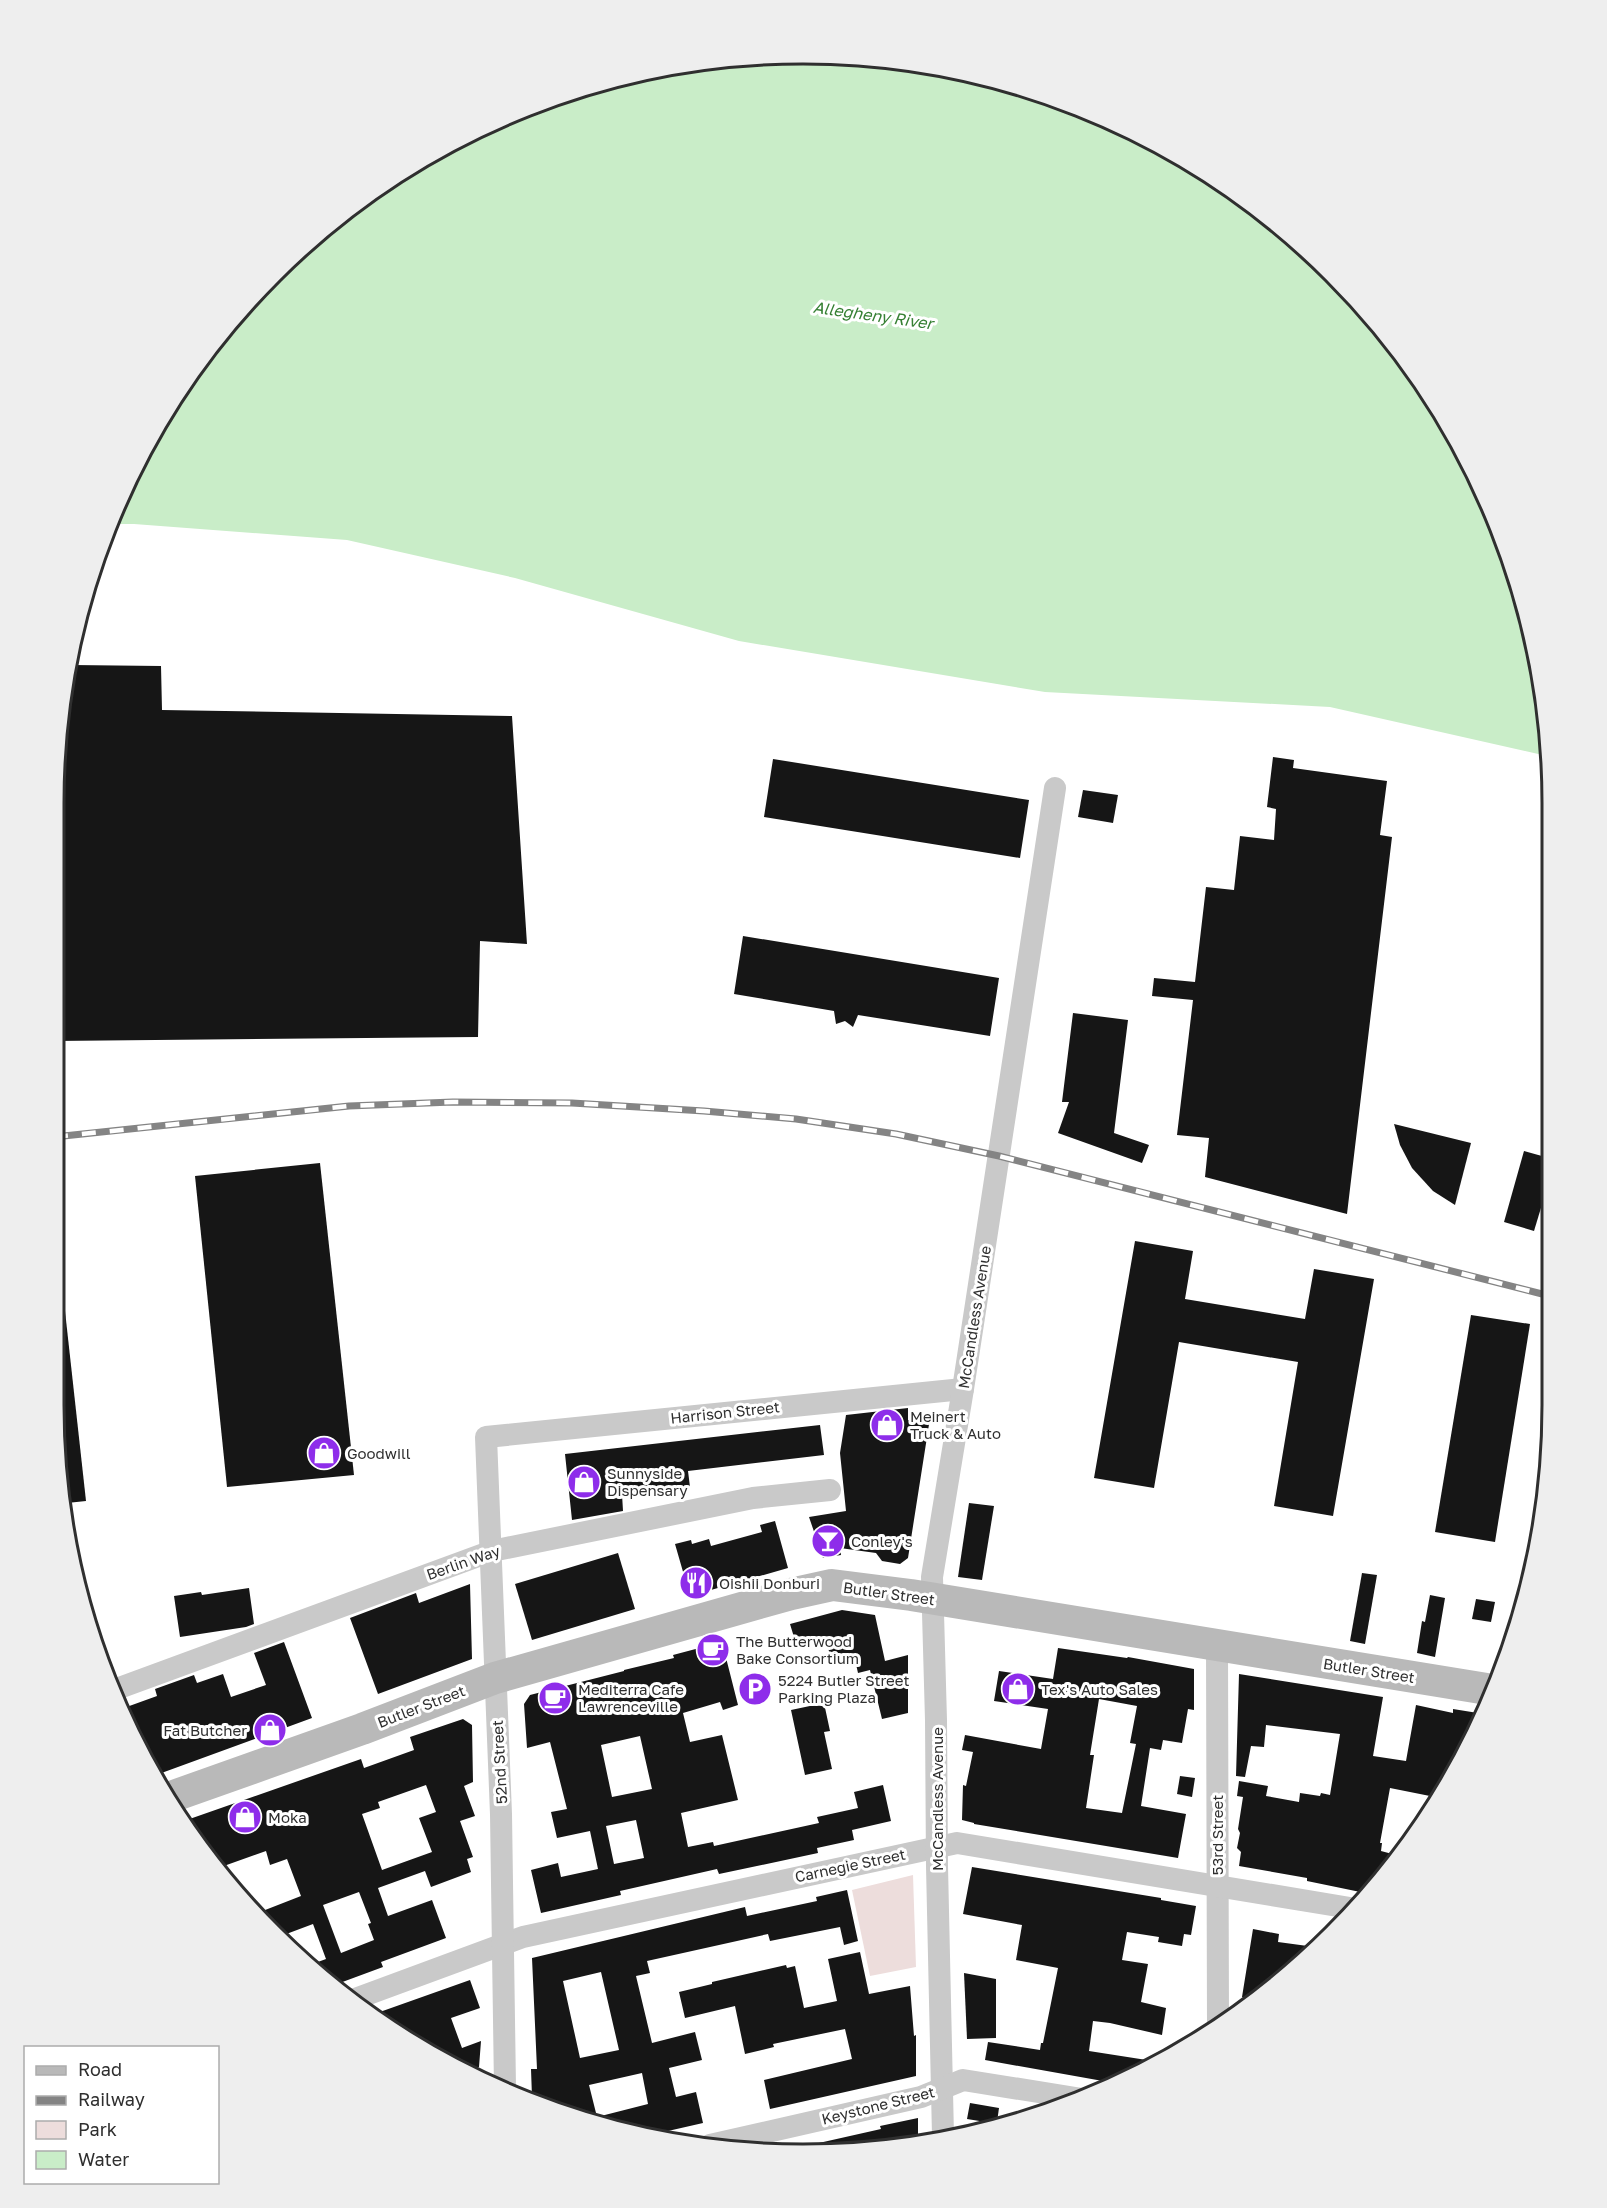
<svg xmlns="http://www.w3.org/2000/svg" width="1607" height="2208" viewBox="0 0 1607 2208" font-family="'Golos Text',sans-serif">
<style>
.green{fill:#eddddc}
.water{fill:#c9edc8}
.building{fill:#161616;fill-rule:evenodd}
.lines{fill:none;stroke-linecap:round;stroke-linejoin:round}
.minor{stroke:#c9c9c9;stroke-width:22}
.secondary{stroke:#b9b9b9;stroke-width:32}
.rail-casing{stroke:#848484;stroke-width:7}
.rail{stroke:#fff;stroke-width:4.5;stroke-dasharray:14;stroke-linecap:butt}
.labels{text-anchor:middle;dominant-baseline:central;stroke-width:6;stroke-linejoin:round;paint-order:stroke}
.street-label{font-size:15px;fill:#2f2f2f;stroke:#fff}
.poi-label{font-size:15px;fill:#2f2f2f;stroke:#fff;text-anchor:start}
.water-label{font-size:16px;font-style:italic;fill:#368034;stroke:#fff}
.rim{fill:none;stroke:#2f2f2f;stroke-width:3}
</style>
<rect width="100%" height="100%" fill="#fff"/>
<polygon class="green" points="913,1875 916,1967 870,1976 852,1890"/>
<polygon class="water" points="754,56 901,60 1044,94 1178,154 1297,240 1398,347 1496,516 1547,705 1547,756 1330,707 1045,692 739,641 515,578 347,540 134,524 109,524 180,387 240,309 347,209 472,131 609,80"/>
<g class="building">
<polygon points="72,665 161,666 162,710 512,716 527,944 480,941 478,1037 54,1041 54,803"/>
<polygon points="1273,757 1294,760 1293,768 1387,781 1380,835 1392,837 1347,1214 1205,1177 1209,1138 1177,1135 1193,1000 1152,996 1154,978 1195,982 1206,887 1234,890 1240,836 1274,840 1276,809 1267,807"/>
<polygon points="773,759 1029,800 1020,858 764,817"/>
<polygon points="1083,790 1118,795 1113,823 1078,817"/>
<polygon points="743,936 999,978 990,1036 858,1015 853,1027 845,1021 836,1024 834,1011 734,994"/>
<polygon points="1073,1013 1128,1020 1114,1133 1149,1145 1142,1163 1058,1133 1069,1102 1062,1102"/>
<polygon points="1394,1124 1471,1143 1455,1205 1433,1191 1412,1168 1400,1145"/>
<polygon points="1524,1151 1549,1158 1550,1178 1534,1231 1504,1222"/>
<polygon points="320,1163 354,1475 227,1487 195,1176"/>
<polygon points="1135,1241 1193,1251 1185,1299 1305,1319 1314,1269 1374,1279 1333,1516 1274,1506 1298,1362 1179,1342 1154,1488 1094,1478"/>
<polygon points="64,1302 86,1501 67,1503 54,1404 54,1303"/>
<polygon points="1471,1315 1530,1324 1495,1542 1435,1532"/>
<polygon points="908,1408 908,1420 930,1418 908,1558 900,1564 882,1561 876,1553 840,1548 841,1555 823,1558 809,1517 846,1511 840,1453 846,1415"/>
<polygon points="820,1425 824,1455 688,1471 690,1487 622,1494 623,1511 572,1520 565,1454"/>
<polygon points="969,1503 994,1506 982,1580 958,1577"/>
<polygon points="775,1521 788,1568 690,1596 675,1544 691,1540 692,1544 709,1539 711,1546 762,1532 760,1525"/>
<polygon points="618,1553 635,1609 532,1640 515,1584"/>
<polygon points="1362,1573 1377,1575 1365,1644 1350,1641"/>
<polygon points="470,1584 472,1659 378,1694 350,1618 416,1593 419,1603"/>
<polygon points="249,1588 254,1624 246,1627 180,1637 174,1596 201,1592 202,1595"/>
<polygon points="1430,1595 1445,1598 1435,1657 1417,1653 1422,1621 1425,1622"/>
<polygon points="1476,1599 1495,1602 1491,1622 1472,1619"/>
<polygon points="842,1610 875,1615 885,1661 908,1655 908,1713 882,1719 870,1670 858,1673 855,1660 851,1660 850,1654 831,1659 826,1640 797,1647 790,1624"/>
<polygon points="284,1642 312,1718 156,1775 121,1709 157,1696 155,1689 194,1675 197,1683 223,1674 231,1697 266,1685 254,1653"/>
<path d="M722 1642 738 1705 723 1710 720 1702 683 1713 690 1742 722 1735 738 1800 681 1813 688 1847 713 1842 714 1846 819 1823 817 1817 858 1808 854 1792 883 1785 891 1821 852 1830 854 1840 817 1848 818 1853 719 1874 717 1869 620 1891 621 1895 541 1913 531 1870 558 1863 561 1877 598 1869 590 1831 557 1838 551 1812 567 1809 550 1742 527 1748 524 1704 530 1695 624 1671V1670L674 1658 673 1655ZM640 1736 652 1789 612 1797 601 1745ZM636 1820 644 1858 614 1864 606 1826Z"/>
<path d="M1058 1648 1127 1658 1128 1657 1194 1669V1710L1188 1709 1182 1743 1163 1740 1161 1750 1150 1748 1141 1806 1186 1814 1178 1858 974 1824V1823L962 1820 963 1785 966 1786 973 1752 962 1750 965 1735 1041 1749 1048 1709 994 1701 999 1671 1053 1679ZM1099 1699 1137 1706 1130 1743 1136 1744 1122 1813 1086 1808 1094 1755H1090Z"/>
<polygon points="1239,1674 1383,1697 1373,1756 1406,1761 1416,1705 1453,1713 1453,1709 1484,1714 1476,1736 1435,1797 1390,1788 1380,1843 1382,1843 1381,1851 1396,1855 1370,1894 1307,1881 1307,1878 1239,1866 1241,1852 1237,1848 1240,1833 1238,1829 1243,1797 1237,1796 1239,1781 1268,1786 1266,1796 1299,1802 1300,1793 1320,1796 1321,1793 1330,1795 1340,1734 1266,1725 1264,1747 1251,1746 1245,1777 1236,1776"/>
<polygon points="824,1703 830,1731 824,1732 832,1769 805,1775 791,1710"/>
<path d="M463 1719 472 1725 473 1782 464 1786 475 1816 460 1821 473 1857 467 1859 471 1872 431 1887 425 1871 378 1888 388 1916 432 1900 446 1938 381 1962 383 1967 337 1984H333L307 1966 326 1959 313 1924 281 1936 260 1912 301 1896 287 1859 270 1865 266 1851 221 1867 181 1822 361 1759 364 1768 414 1750 410 1737ZM426 1785 436 1812 419 1818 432 1852 382 1870 362 1814 380 1808 378 1802ZM359 1892 371 1923 368 1924 374 1940 341 1953 323 1905Z"/>
<polygon points="1180,1776 1195,1778 1192,1797 1177,1794"/>
<polygon points="972,1867 1161,1898 1161,1900 1196,1906 1191,1935 1184,1934 1182,1946 1158,1942 1159,1937 1127,1932 1122,1960 1148,1964 1141,2002 1166,2008 1162,2035 1110,2023 1093,2021 1089,2051 1153,2061 1114,2083 985,2060 988,2042 1040,2050 1041,2043 1043,2043 1058,1968 1016,1960 1022,1925 963,1914"/>
<path d="M847 1890 858 1941 844 1945 840 1927 770 1941 768 1934 647 1961 650 1973 636 1976 652 2043 695 2032 702 2060 669 2068 676 2097 696 2092 703 2123 646 2136 532 2097 531 2069H537L532 1958 745 1907 747 1916 817 1901 816 1897ZM601 1972 619 2050 580 2058 563 1981ZM642 2073 648 2104 597 2117 589 2085Z"/>
<polygon points="1253,1929 1279,1934 1278,1942 1315,1947 1259,1999 1242,1997"/>
<polygon points="860,1952 869,1994 910,1986 914,2036 916,2035 916,2076 770,2109 764,2080 852,2059 845,2029 773,2044 774,2047 745,2054 735,2006 685,2018 679,1992 712,1984 712,1982 786,1965 787,1968 795,1966 804,2008 837,2001 828,1959"/>
<polygon points="964,1973 996,1979 996,2038 967,2039"/>
<polygon points="470,1980 480,2008 451,2018 462,2048 481,2041 479,2067 464,2072 377,2013"/>
<polygon points="970,2103 999,2108 997,2122 992,2123 967,2119"/>
<polygon points="918,2118 918,2143 901,2148 811,2153 810,2145 881,2129 880,2126"/>
</g>
<g class="lines">
<g class="minor">
<polyline points="1217,1646 1218,2023"/>
<polyline points="111,1691 492,1551 753,1498 830,1490"/>
<polyline points="355,1999 523,1937 957,1843 1356,1909"/>
<polyline points="505,2088 501,1814 486,1437 963,1389"/>
<polyline points="943,2136 937,1866 936,1720 932,1577 963,1389 1055,788"/>
<polyline points="710,2145 921,2097 963,2080 1082,2099"/>
</g>
<polyline class="secondary" points="168,1798 362,1729 495,1678 791,1594 832,1585 911,1595 1493,1690"/>
<g class="rail-casing">
<polyline id="rail" points="54,1137 349,1106 453,1102 572,1103 704,1111 796,1119 896,1134 999,1156 1550,1296"/>
</g>
<use href="#rail" class="rail"/>
</g>
<defs>
<g id="shop-disc" transform="scale(1.725)"><circle r="9.5" fill="#8e2dea" stroke="#fff"/><path d="M-5-2.5h2.3a2.7 3.5 0 0 1 5.4 0H5L5.5 6h-11ZM-1.5-2.5h3a1.5 2.3 0 0 0-3 0Z" fill="#fff"/></g>
<g id="bar-disc" transform="scale(1.725)"><circle r="9.5" fill="#8e2dea" stroke="#fff"/><path d="M-6-5H6L.8 .8V4.5H3.5V6h-7V4.5H-.8V.8Z" fill="#fff"/></g>
<g id="restaurant-disc" transform="scale(1.725)"><circle r="9.5" fill="#8e2dea" stroke="#fff"/><path d="M-5-6h1v4h1v-4h1v4h1v-4h1v5L-1.5 .5V6h-2V.5L-5-1ZM5-6V6H3V1.5H1.5Q1.5-4 5-6Z" fill="#fff"/></g>
<g id="cafe-disc" transform="scale(1.725)"><circle r="9.5" fill="#8e2dea" stroke="#fff"/><path d="M-5.5-4.5H6V0H3Q3 3.5 0 3.5H-2.5Q-5.5 3.5-5.5 0ZM3-3.2v2h1.7v-2ZM-6 4.5H4V6H-6Z" fill="#fff"/></g>
<g id="parking-disc" transform="scale(1.725)"><circle r="9.5" fill="#8e2dea" stroke="#fff"/><path d="M-3.5-5.5H1a3.5 3.5 0 0 1 0 7H-1V5.5H-3.5ZM-1-3.4V-.6H.8a1.4 1.4 0 0 0 0-2.8Z" fill="#fff"/></g>
</defs>
<g fill-rule="evenodd">
<use href="#shop-disc" x="887" y="1425"/>
<use href="#shop-disc" x="324" y="1453"/>
<use href="#shop-disc" x="584" y="1482"/>
<use href="#bar-disc" x="828" y="1541"/>
<use href="#restaurant-disc" x="696" y="1583"/>
<use href="#cafe-disc" x="713" y="1650"/>
<use href="#parking-disc" x="755" y="1689"/>
<use href="#shop-disc" x="1018" y="1689"/>
<use href="#cafe-disc" x="555" y="1698"/>
<use href="#shop-disc" x="270" y="1730"/>
<use href="#shop-disc" x="245" y="1817"/>
</g>
<g class="labels">
<g class="street-label">
<text transform="translate(974 1317) rotate(-81)">McCandless Avenue</text>
<text transform="translate(725 1412) rotate(-6)">Harrison Street</text>
<text transform="translate(463 1562) rotate(-19)">Berlin Way</text>
<text transform="translate(889 1593) rotate(8)">Butler Street</text>
<text transform="translate(1369 1670) rotate(9)">Butler Street</text>
<text transform="translate(421 1706) rotate(-21)">Butler Street</text>
<text transform="translate(499 1762) rotate(-93)">52nd Street</text>
<text transform="translate(937 1799) rotate(-90)">McCandless Avenue</text>
<text transform="translate(1217 1835) rotate(-90)">53rd Street</text>
<text transform="translate(850 1865) rotate(-12)">Carnegie Street</text>
<text transform="translate(878 2105) rotate(-14)">Keystone Street</text>
</g>
<g class="poi-label">
<text x="910" y="1416">Meinert<tspan x="910" dy="17">Truck &amp; Auto</tspan></text>
<text x="347" y="1453">Goodwill</text>
<text x="607" y="1473">Sunnyside<tspan x="607" dy="17">Dispensary</tspan></text>
<text x="851" y="1541">Conley's</text>
<text x="719" y="1583">Oishii Donburi</text>
<text x="736" y="1641">The Butterwood<tspan x="736" dy="17">Bake Consortium</tspan></text>
<text x="778" y="1680">5224 Butler Street<tspan x="778" dy="17">Parking Plaza</tspan></text>
<text x="578" y="1689">Mediterra Cafe<tspan x="578" dy="17">Lawrenceville</tspan></text>
<text x="1041" y="1689">Tex's Auto Sales</text>
<text x="247" y="1730" text-anchor="end">Fat Butcher</text>
<text x="268" y="1817">Moka</text>
</g>
<g class="water-label">
<text transform="translate(873 315) rotate(8)">Allegheny River</text>
</g>
</g>
<path d="M0 0H1607V2208H0ZM803 64H803A739 739 0 0 1 1542 803V1405A739 739 0 0 1 803 2144H803A739 739 0 0 1 64 1405V803A739 739 0 0 1 803 64Z" fill="#eee" fill-rule="evenodd"/>
<path class="rim" d="M803 64H803A739 739 0 0 1 1542 803V1405A739 739 0 0 1 803 2144H803A739 739 0 0 1 64 1405V803A739 739 0 0 1 803 64Z"/>
<rect x="24" y="2046" width="195" height="138" fill="#ffffff" stroke="#acacac" stroke-width="1.5"/>
<rect x="36" y="2066" width="30" height="9" fill="#b9b9b9" stroke="#acacac" stroke-width="1.5"/>
<text x="78" y="2076" font-size="18" fill="#2f2f2f">Road</text>
<rect x="36" y="2096" width="30" height="9" fill="#848484" stroke="#acacac" stroke-width="1.5"/>
<text x="78" y="2106" font-size="18" fill="#2f2f2f">Railway</text>
<rect x="36" y="2121" width="30" height="18" fill="#eddddc" stroke="#acacac" stroke-width="1.5"/>
<text x="78" y="2136" font-size="18" fill="#2f2f2f">Park</text>
<rect x="36" y="2151" width="30" height="18" fill="#c9edc8" stroke="#acacac" stroke-width="1.5"/>
<text x="78" y="2166" font-size="18" fill="#2f2f2f">Water</text>
</svg>
